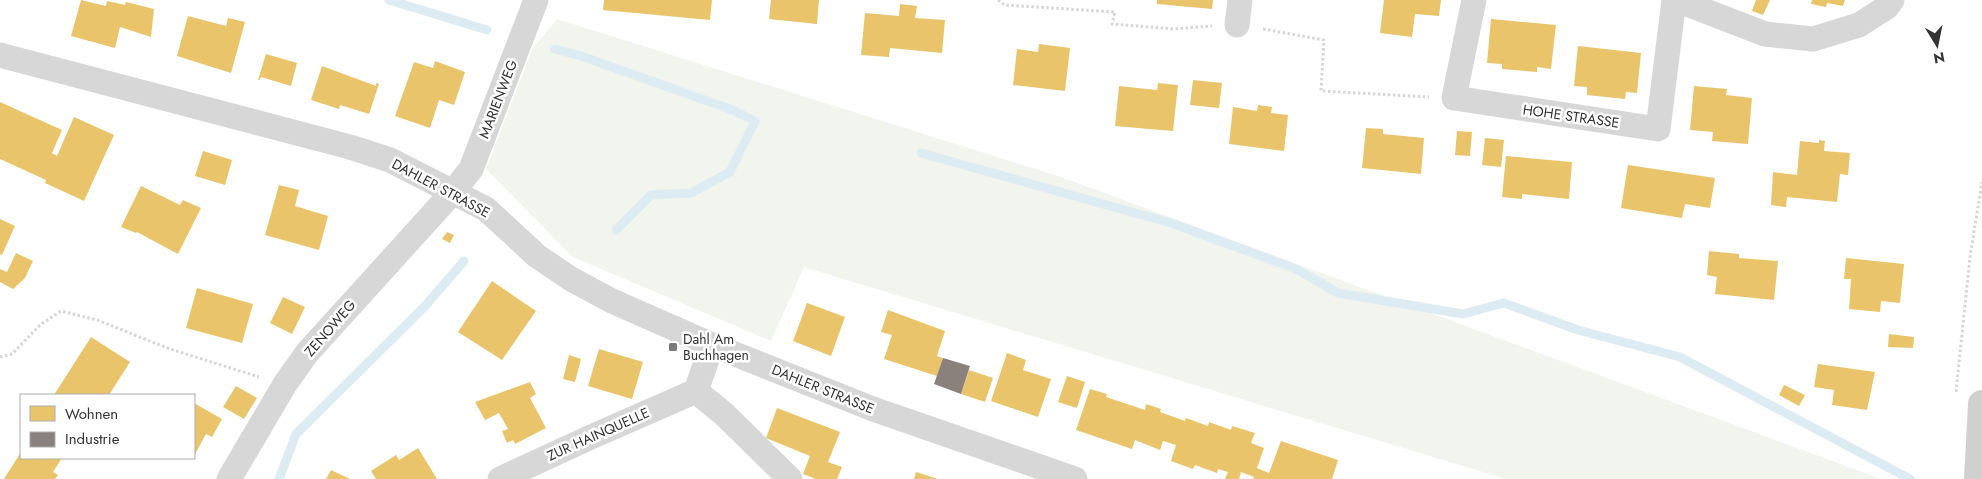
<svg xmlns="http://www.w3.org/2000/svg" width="1982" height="479" viewBox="0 0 1982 479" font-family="Jost,sans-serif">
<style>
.green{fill:#f1f5ed}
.homes{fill:#e9c46a}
.industry{fill:#8a817c}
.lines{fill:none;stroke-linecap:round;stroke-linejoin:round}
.stream{stroke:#ddebf3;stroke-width:9}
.path{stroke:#d6d6d6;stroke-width:3;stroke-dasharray:2.5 2.5;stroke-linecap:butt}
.street{stroke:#d7d7d7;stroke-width:25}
.secondary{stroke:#d0d0d0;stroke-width:28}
.poi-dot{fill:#7a7a7a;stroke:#fff;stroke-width:2}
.labels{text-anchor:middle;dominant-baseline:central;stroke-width:5;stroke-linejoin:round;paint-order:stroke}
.street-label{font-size:14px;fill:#333;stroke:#fff}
.poi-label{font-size:14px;fill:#333;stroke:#fff;text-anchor:start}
</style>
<rect width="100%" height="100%" fill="#fff"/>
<polygon class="green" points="557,19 1061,177 1881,479 1506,479 804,267 771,341 573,257 486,169 532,50"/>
<g class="homes">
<polygon points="81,0 106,6 107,1 125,5 126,2 154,9 151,37 120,27 115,48 71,36"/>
<polygon points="604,0 712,0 710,20 603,10"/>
<polygon points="771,0 819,0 817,24 769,19"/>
<polygon points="1157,0 1213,0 1212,9 1157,4"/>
<polygon points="1384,0 1441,0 1439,16 1415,14 1412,37 1380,33"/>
<polygon points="1756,0 1770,0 1763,15 1752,11"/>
<polygon points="1812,0 1845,0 1843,6 1827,3 1826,7 1811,4"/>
<polygon points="900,4 917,6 915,18 945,20 942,53 890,48 889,57 861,55 865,13 899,16"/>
<polygon points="188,16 226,26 228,18 245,22 231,73 177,56"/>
<polygon points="1491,19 1556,25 1551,69 1537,67 1537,72 1502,69 1502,64 1487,63"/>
<polygon points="1039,44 1070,48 1065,91 1013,85 1017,49 1038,52"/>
<polygon points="1578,46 1641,53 1637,93 1626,92 1625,99 1587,95 1587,87 1574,86"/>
<polygon points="266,54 297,63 291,86 261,77 260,80 258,80"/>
<polygon points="435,61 465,72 454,105 439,100 430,128 395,116 414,62 433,68"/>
<polygon points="322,66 376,86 376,83 379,84 369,114 340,105 339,109 311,100"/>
<polygon points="1193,80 1222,83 1219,108 1190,105"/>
<polygon points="1158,83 1178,85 1173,131 1115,126 1119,86 1157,90"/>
<polygon points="1694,86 1727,89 1726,95 1752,98 1748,144 1712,141 1713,132 1690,130"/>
<polygon points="0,102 62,130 52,153 57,156 74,117 114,135 84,201 45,183 46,180 0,159"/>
<polygon points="1258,105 1272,107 1271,113 1288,115 1284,151 1229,144 1233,107 1257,111"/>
<polygon points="1366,128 1383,129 1383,134 1424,138 1421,174 1362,168"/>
<polygon points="1457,131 1472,132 1470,156 1455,155"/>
<polygon points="1485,138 1504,140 1501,167 1482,165"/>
<polygon points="1819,140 1825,141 1824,151 1850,153 1848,175 1840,174 1837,202 1787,197 1786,207 1771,205 1773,172 1797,175 1800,141 1819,143"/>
<polygon points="203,151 232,160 225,185 195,176"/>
<polygon points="1506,156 1572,162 1569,199 1522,194 1522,199 1502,197"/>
<polygon points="1628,165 1715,178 1710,208 1685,204 1682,218 1621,208"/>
<polygon points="279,185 299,190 295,206 328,216 319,250 265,235"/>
<polygon points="141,186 180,205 183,200 201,208 178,254 137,232 136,233 121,227"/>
<polygon points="0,219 15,226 2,255 0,254"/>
<polygon points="447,232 454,235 450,243 442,239"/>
<polygon points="1709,251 1739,254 1739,258 1778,261 1774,300 1715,294 1717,277 1707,275"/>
<polygon points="16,253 33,261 25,278 13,289 0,282 0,269 7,272"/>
<polygon points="1846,258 1904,264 1900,303 1881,301 1880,312 1849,309 1851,279 1844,279"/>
<polygon points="492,281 536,311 502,360 458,332"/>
<polygon points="197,288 253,304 242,343 186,328"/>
<polygon points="283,297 305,307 292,334 270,323"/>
<polygon points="807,303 845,317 831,356 793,341"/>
<polygon points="888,310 945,331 937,356 943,358 937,376 884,359 892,335 881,332"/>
<polygon points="1889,334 1914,337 1913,348 1888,347"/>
<polygon points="91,337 130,362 109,395 54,395"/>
<polygon points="599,349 643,362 632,399 588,386"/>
<polygon points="1007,353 1026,360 1023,370 1051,379 1038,417 991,401"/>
<polygon points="569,355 581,359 575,382 563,379"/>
<polygon points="1818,364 1875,372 1867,410 1832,405 1834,390 1814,387"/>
<polygon points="969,370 993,378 985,402 961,394"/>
<polygon points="1067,376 1085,382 1077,408 1058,402"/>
<polygon points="530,382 536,394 530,398 546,428 515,444 513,440 507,443 502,431 508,429 499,413 485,420 475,402"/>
<polygon points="1784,385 1805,395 1799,406 1779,395"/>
<polygon points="236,386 257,398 244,419 223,407"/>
<polygon points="1090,389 1107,394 1106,397 1145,410 1146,404 1161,409 1160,412 1185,421 1186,418 1208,426 1209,422 1231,430 1232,426 1255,433 1251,443 1264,448 1257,468 1269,473 1281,441 1338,460 1332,479 1253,479 1254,477 1241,472 1239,479 1225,479 1228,472 1218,469 1217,473 1195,465 1193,469 1171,461 1176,445 1163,441 1160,450 1135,440 1132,449 1076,430"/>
<polygon points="194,403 222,419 212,437 206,434 194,456"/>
<polygon points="777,408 840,432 828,462 842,467 837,479 816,479 803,474 810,456 766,438"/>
<polygon points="418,448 437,479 376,479 371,471 396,455 399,460"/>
<polygon points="21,452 21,458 62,458 53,472 58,475 55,479 4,479"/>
<polygon points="331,470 350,479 326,479"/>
<polygon points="916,472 938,479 914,479"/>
</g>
<polygon class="industry" points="943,358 970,366 961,394 934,384"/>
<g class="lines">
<g class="stream">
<polyline points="389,0 487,30"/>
<polyline points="555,49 581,56 730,109 755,121 730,172 691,193 651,195 616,230"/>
<polyline points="921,153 1171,223 1296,269 1338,293 1463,314 1504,303 1578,330 1680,357 1910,479"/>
<polyline points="279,479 296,434 425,306 464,261"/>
</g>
<g class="path">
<polyline points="998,0 1005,5 1115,12 1112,24 1174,29 1212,26"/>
<polyline points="1263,29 1324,40 1321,91 1429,97"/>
<polyline points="0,357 12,354 40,325 61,311 97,320 170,349 259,377"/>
<polyline points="1956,392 1970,257 1982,182"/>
</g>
<g class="street">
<polyline points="1474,0 1454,98 1658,129 1674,0"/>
<polyline points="1677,0 1765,34 1813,39 1859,25 1887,7 1892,0"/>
<polyline points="1237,25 1240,0"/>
<polyline points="0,55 350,147 390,160 486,209 537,256 571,279 612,301 712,345 873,409 1075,479"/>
<polyline points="712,345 696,391 725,415 790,479"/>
<polyline points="229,479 285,384 307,353 452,193 471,169 536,0"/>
<polyline points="500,479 591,437 696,391"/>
</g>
<polyline class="secondary" points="1978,479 1982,404"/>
</g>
<rect class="poi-dot" x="668" y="342" width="10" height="10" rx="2.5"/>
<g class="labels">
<g class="street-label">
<text transform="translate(498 99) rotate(-69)">MARIENWEG</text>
<text transform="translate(1571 116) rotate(8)">HOHE STRASSE</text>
<text transform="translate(441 188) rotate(28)">DAHLER STRASSE</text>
<text transform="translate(330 328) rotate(-49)">ZENOWEG</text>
<text transform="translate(823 389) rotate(22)">DAHLER STRASSE</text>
<text transform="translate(598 434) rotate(-24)">ZUR HAINQUELLE</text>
</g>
<g class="poi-label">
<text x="683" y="339">Dahl Am<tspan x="683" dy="16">Buchhagen</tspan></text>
</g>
</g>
<rect x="20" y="394" width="175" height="65" fill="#ffffff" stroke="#adadad"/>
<rect x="30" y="406" width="25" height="15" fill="#e9c46a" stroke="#adadad"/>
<text x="65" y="419" font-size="15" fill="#333333">Wohnen</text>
<rect x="30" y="432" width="25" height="15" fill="#8a817c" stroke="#adadad"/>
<text x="65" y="444" font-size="15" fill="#333333">Industrie</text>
<g transform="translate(1937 45) rotate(170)" stroke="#ffffff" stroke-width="4" paint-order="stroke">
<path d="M0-4L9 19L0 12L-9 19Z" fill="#333333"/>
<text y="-8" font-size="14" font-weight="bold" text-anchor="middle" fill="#333333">N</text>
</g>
</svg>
